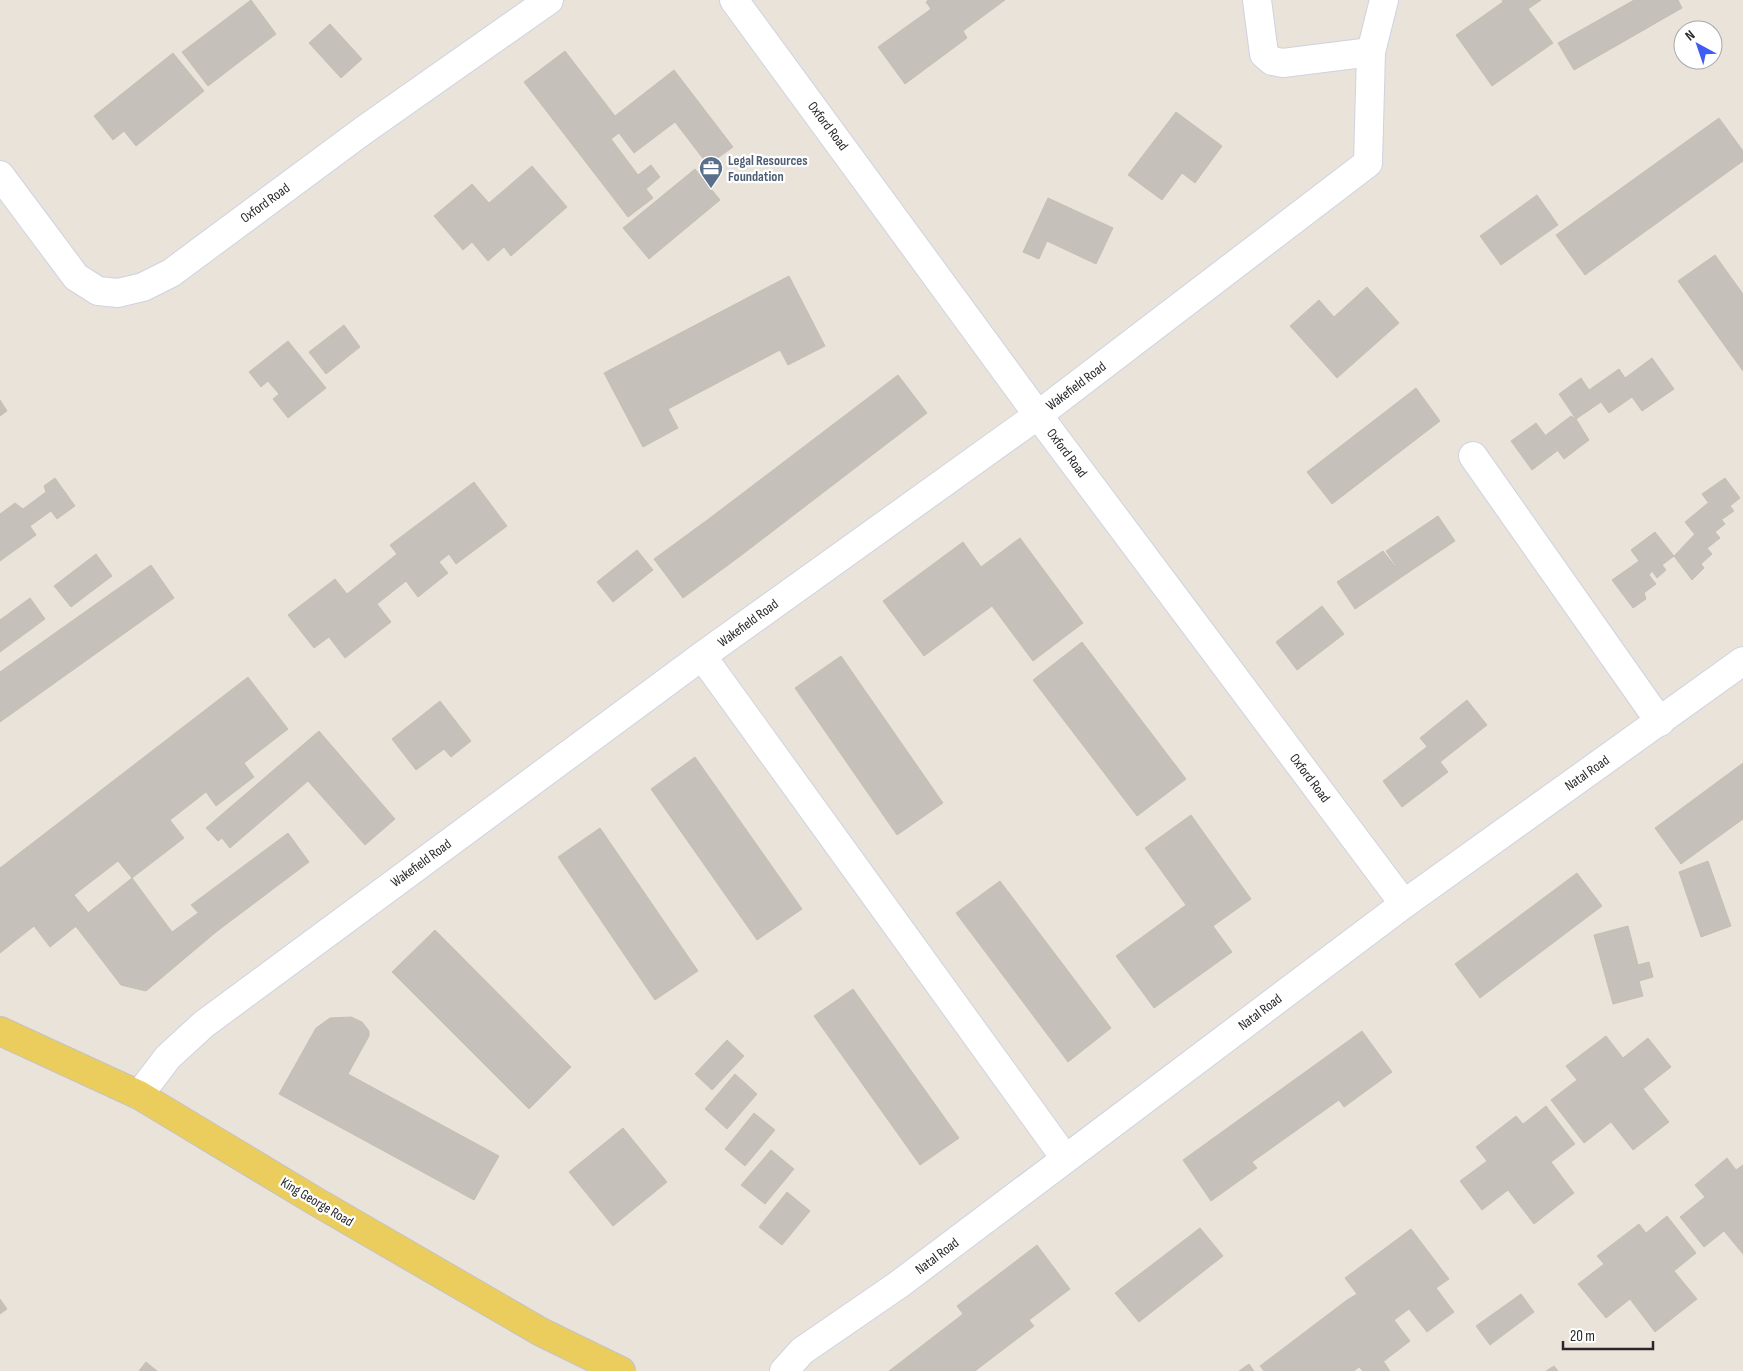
<svg xmlns="http://www.w3.org/2000/svg" width="1743" height="1371" viewBox="0 0 1743 1371" font-family="'Sofia Sans Condensed',sans-serif">
<style>
.building{fill:#c5c0ba;stroke:#c5bfb4}
.lines{fill:none;stroke-linecap:round;stroke-linejoin:round}
.minor-casing{stroke:#cfd2e1;stroke-width:30}
.major-casing{stroke:#c3c3c3;stroke-width:30}
.minor{stroke:#fff;stroke-width:28}
.major{stroke:#ebcd5e;stroke-width:28}
.labels{text-anchor:middle;dominant-baseline:central;stroke-width:4.5;stroke-linejoin:round;paint-order:stroke}
.street-label{font-size:14px;fill:#282828;stroke:#fff}
.service-label{font-size:14px;font-weight:bold;fill:#4e5e75;stroke:#fff;text-anchor:start}
</style>
<rect width="100%" height="100%" fill="#eae3da"/>
<g class="building">
<polygon points="251,0 276,34 208,86 182,52"/>
<polygon points="928,0 1005,0 963,31 967,38 905,84 878,47 931,9 926,2"/>
<polygon points="1502,0 1541,0 1528,9 1553,43 1492,86 1456,35 1503,2"/>
<polygon points="1634,0 1678,0 1682,8 1574,70 1558,43"/>
<polygon points="330,24 362,59 341,78 309,43"/>
<polygon points="565,51 615,116 674,70 733,147 708,165 675,122 634,153 619,133 611,139 638,175 651,165 660,177 646,189 653,198 628,217 524,82"/>
<polygon points="173,53 204,91 136,146 124,131 113,140 94,116"/>
<polygon points="1176,112 1222,146 1195,183 1182,173 1162,200 1128,175"/>
<polygon points="1719,118 1743,151 1743,161 1585,275 1556,235"/>
<polygon points="532,166 567,207 511,256 504,247 488,261 472,242 463,250 434,216 472,184 489,203"/>
<polygon points="695,169 720,200 649,259 623,228"/>
<polygon points="1537,195 1558,225 1501,265 1480,236"/>
<polygon points="1048,198 1113,228 1096,264 1047,241 1039,259 1023,252"/>
<polygon points="1715,255 1743,294 1743,371 1678,281"/>
<polygon points="789,276 825,346 788,365 780,350 668,409 678,428 643,447 604,373"/>
<polygon points="1367,287 1399,323 1337,378 1290,326 1319,300 1334,317"/>
<polygon points="344,325 360,347 326,374 309,352"/>
<polygon points="288,341 326,388 288,418 273,399 279,394 268,381 261,387 249,372"/>
<polygon points="1652,358 1674,389 1642,411 1632,397 1609,413 1601,402 1576,419 1559,394 1581,378 1589,390 1619,369 1625,378"/>
<polygon points="898,375 927,413 739,557 710,518"/>
<polygon points="1416,388 1440,421 1332,504 1307,472"/>
<polygon points="0,400 7,411 0,416"/>
<polygon points="1571,416 1576,419 1589,440 1564,459 1546,435"/>
<polygon points="1536,423 1557,451 1532,470 1511,441"/>
<polygon points="55,478 75,506 57,519 51,511 30,526 36,535 0,561 0,514 15,503 23,509 46,492 44,486"/>
<polygon points="1725,478 1740,498 1730,506 1734,511 1721,520 1702,494"/>
<polygon points="474,482 507,526 456,564 449,554 439,562 448,573 418,597 406,581 377,604 391,622 345,658 329,637 314,648 288,615 335,579 347,594 397,554 390,545"/>
<polygon points="1708,503 1725,524 1715,532 1720,538 1706,549 1685,522"/>
<polygon points="1438,516 1455,541 1403,576 1386,551"/>
<polygon points="710,518 739,557 683,598 654,559"/>
<polygon points="1655,532 1674,556 1662,565 1666,570 1657,578 1652,571 1649,575 1656,584 1644,593 1646,599 1633,608 1612,580 1639,561 1631,550"/>
<polygon points="1695,534 1712,554 1701,564 1704,568 1692,580 1674,556"/>
<polygon points="1020,538 1083,623 1033,661 992,606 924,656 883,601 963,542 981,567"/>
<polygon points="637,550 653,570 613,602 597,582"/>
<polygon points="1383,551 1403,576 1355,609 1337,582"/>
<polygon points="96,554 112,576 71,607 54,586"/>
<polygon points="151,565 174,598 0,722 0,672"/>
<polygon points="30,598 45,619 0,652 0,620"/>
<polygon points="1322,606 1344,634 1297,670 1276,642"/>
<polygon points="1082,642 1186,779 1137,816 1033,680"/>
<polygon points="841,656 943,803 897,835 795,688"/>
<polygon points="248,677 288,729 244,763 254,777 216,806 206,792 170,820 184,838 132,878 118,861 74,895 90,915 50,947 34,926 0,953 0,868"/>
<polygon points="1467,700 1487,725 1440,762 1420,738"/>
<polygon points="440,701 471,741 451,757 444,749 416,770 392,739"/>
<polygon points="319,731 395,819 365,845 308,781 230,848 222,838 218,841 206,828"/>
<polygon points="1428,746 1448,772 1402,807 1383,781"/>
<polygon points="695,757 802,909 757,940 651,789"/>
<polygon points="1743,763 1743,819 1681,864 1655,828"/>
<polygon points="1191,815 1251,899 1213,926 1232,952 1154,1008 1116,956 1186,905 1145,848"/>
<polygon points="600,828 698,971 655,1000 558,857"/>
<polygon points="288,833 309,862 216,932 191,905"/>
<polygon points="1708,861 1731,926 1701,937 1679,872"/>
<polygon points="1577,873 1602,906 1480,998 1455,964"/>
<polygon points="132,878 172,932 198,913 216,932 146,991 121,985 74,924"/>
<polygon points="1000,881 1111,1028 1068,1062 956,913"/>
<polygon points="1628,926 1638,965 1649,962 1653,977 1639,981 1643,996 1613,1004 1594,935"/>
<polygon points="435,930 571,1067 529,1109 392,972"/>
<polygon points="853,989 959,1138 920,1165 814,1016"/>
<polygon points="351,1017 362,1022 369,1031 369,1036 348,1074 499,1156 474,1200 279,1094 316,1028 330,1018"/>
<polygon points="1362,1031 1392,1072 1344,1107 1339,1100 1252,1162 1257,1168 1211,1201 1183,1160"/>
<polygon points="1606,1036 1623,1058 1648,1038 1671,1067 1643,1089 1669,1122 1633,1150 1611,1122 1584,1143 1551,1100 1577,1080 1566,1066"/>
<polygon points="727,1040 744,1056 712,1090 695,1074"/>
<polygon points="735,1074 757,1094 727,1129 705,1109"/>
<polygon points="1546,1106 1575,1144 1551,1162 1574,1193 1534,1224 1508,1190 1482,1210 1460,1181 1487,1161 1476,1147 1516,1116 1523,1124"/>
<polygon points="754,1113 775,1130 745,1166 725,1149"/>
<polygon points="623,1128 667,1182 613,1226 569,1172"/>
<polygon points="771,1150 794,1169 765,1204 741,1185"/>
<polygon points="1727,1158 1736,1170 1743,1165 1743,1254 1724,1231 1704,1247 1680,1217 1705,1197 1695,1185"/>
<polygon points="787,1192 810,1211 782,1245 759,1227"/>
<polygon points="1667,1216 1696,1253 1674,1271 1697,1299 1655,1332 1630,1299 1606,1318 1578,1284 1604,1264 1597,1256 1639,1224 1646,1233"/>
<polygon points="1200,1228 1223,1256 1139,1322 1115,1293"/>
<polygon points="1411,1229 1449,1279 1436,1288 1454,1312 1427,1332 1409,1309 1394,1320 1410,1341 1384,1361 1375,1349 1381,1345 1347,1300 1357,1294 1345,1278"/>
<polygon points="1037,1245 1070,1289 1029,1320 1034,1326 975,1371 889,1371 963,1314 957,1306"/>
<polygon points="1521,1294 1534,1312 1490,1345 1476,1326"/>
<polygon points="0,1299 7,1309 0,1314"/>
<polygon points="1347,1300 1381,1345 1375,1349 1390,1371 1363,1371 1359,1367 1354,1371 1264,1371 1260,1366"/>
<polygon points="146,1362 157,1371 139,1371"/>
<polygon points="1249,1364 1254,1371 1239,1371"/>
<polygon points="1554,1366 1558,1371 1546,1371"/>
</g>
<g class="lines">
<g class="minor-casing">
<g id="minor">
<polyline points="734,0 1038,415 1404,904"/>
<polyline points="1257,0 1264,54 1272,61 1283,63 1371,52"/>
<polyline points="0,175 76,277 98,291 118,293 143,287 171,273 364,130 549,0"/>
<polyline points="1473,456 1660,722"/>
<polyline points="702,656 1065,1158"/>
<polyline points="139,1095 168,1057 204,1024 702,656 1038,415 1368,163 1371,52 1384,0"/>
<polyline points="784,1371 802,1351 898,1285 1404,904 1743,661"/>
</g>
</g>
<g class="major-casing">
<polyline id="major" points="0,1031 139,1095 315,1201 541,1332 621,1371"/>
</g>
<use href="#minor" class="minor"/>
<use href="#major" class="major"/>
</g>
<defs>
<g id="office-pin" transform="scale(1.25)"><path d="M0 17L-7.5 6A9.5 9.5 0 1 1 7.5 6Z" fill="#5c6f8a" stroke="#fff"/><path d="M-6-3h4V-5.5h4V-3h4V5H-6ZM-1-4.5V-3h2v-1.5ZM-6 0V1H6V0Z" fill="#fff"/></g>
</defs>
<g fill-rule="evenodd">
<use href="#office-pin" x="711" y="168"/>
</g>
<g class="labels">
<g class="street-label">
<text transform="translate(828 126) rotate(53)">Oxford Road</text>
<text transform="translate(265 203) rotate(-36)">Oxford Road</text>
<text transform="translate(1076 386) rotate(-37)">Wakefield Road</text>
<text transform="translate(1067 453) rotate(53)">Oxford Road</text>
<text transform="translate(748 623) rotate(-36)">Wakefield Road</text>
<text transform="translate(1587 773) rotate(-35)">Natal Road</text>
<text transform="translate(1310 778) rotate(53)">Oxford Road</text>
<text transform="translate(421 863) rotate(-36)">Wakefield Road</text>
<text transform="translate(1260 1012) rotate(-37)">Natal Road</text>
<text transform="translate(317 1202) rotate(31)">King George Road</text>
<text transform="translate(937 1256) rotate(-37)">Natal Road</text>
</g>
<g class="service-label">
<text x="728" y="160">Legal Resources<tspan x="728" dy="16">Foundation</tspan></text>
</g>
</g>
<g transform="translate(1698 45) rotate(320)"><circle r="24" fill="#ffffff" stroke="#a9a9a9"/>
<path d="M0-4L9 19L0 12L-9 19Z" fill="#3e5cf3"/>
<text y="-8" font-size="14" font-weight="bold" text-anchor="middle" fill="#282828">N</text>
</g>
<path d="M1563 1341v8h90v-8" fill="none" stroke="#282828" stroke-width="2.5"/>
<text x="1570" y="1341" font-size="15" fill="#282828" stroke="#ffffff" stroke-width="4" paint-order="stroke">20 m</text>
</svg>
